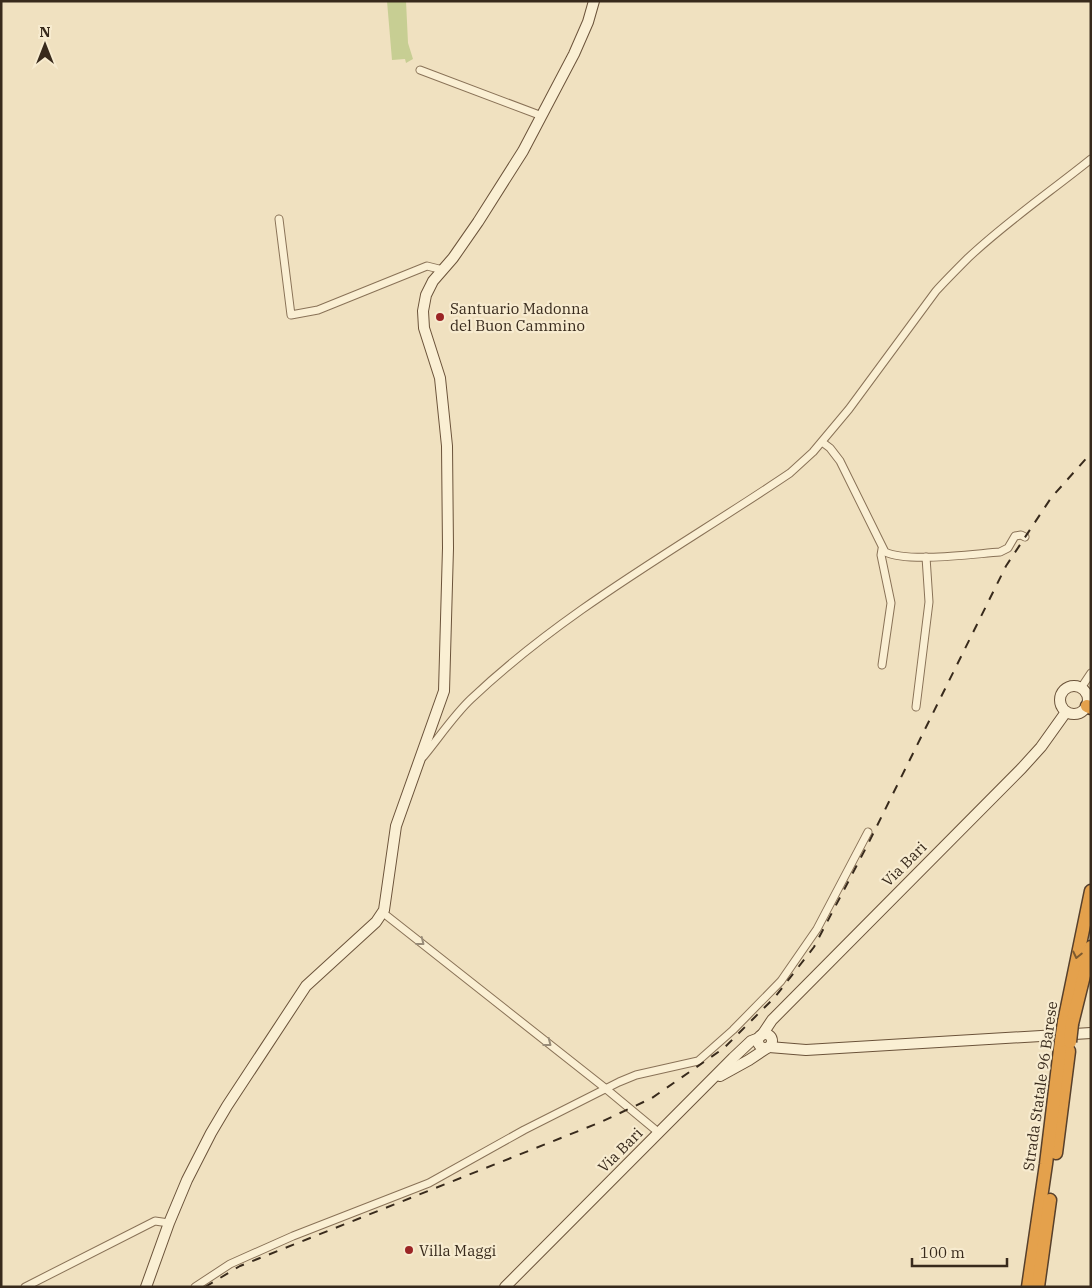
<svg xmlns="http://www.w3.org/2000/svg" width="1092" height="1288" viewBox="0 0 1092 1288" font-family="'IBM Plex Serif',serif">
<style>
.green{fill:#c7ce93}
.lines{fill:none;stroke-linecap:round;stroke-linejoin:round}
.street-casing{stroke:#897257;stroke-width:9}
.secondary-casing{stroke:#6b533a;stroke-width:12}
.highway-casing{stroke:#57402c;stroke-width:15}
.street{stroke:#faefd3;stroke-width:7}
.secondary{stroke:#faefd3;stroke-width:10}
.highway{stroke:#e4a14c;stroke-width:12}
.rail{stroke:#382a1c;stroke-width:2;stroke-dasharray:9 9;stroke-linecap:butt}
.highway-bridge-casing{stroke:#57402c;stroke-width:15;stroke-linecap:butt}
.highway-bridge{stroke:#e4a14c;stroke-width:12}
.oneway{stroke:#998c78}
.oneway2{stroke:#7d5a2f}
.poi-dot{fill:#9b2425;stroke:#f7ebcf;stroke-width:2}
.labels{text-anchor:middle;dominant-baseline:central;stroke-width:4.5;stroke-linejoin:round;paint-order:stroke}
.poi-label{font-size:15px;fill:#382a1c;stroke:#f7ebcf;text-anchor:start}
.street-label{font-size:15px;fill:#382a1c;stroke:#f7ebcf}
</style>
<rect width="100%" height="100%" fill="#f0e1c0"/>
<polygon class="green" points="387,1 406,1 408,43 413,59 406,63 405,59 392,60"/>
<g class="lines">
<g class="street-casing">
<g id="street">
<polyline points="420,70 542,116"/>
<polyline points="279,219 291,315 318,310 427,266 443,270"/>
<path d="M822 442 830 448 840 461 885 552C909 563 972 554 1000 552L1008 548 1015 536 1021 535 1025 537"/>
<polyline points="882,665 891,603 881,555 882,549"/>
<polyline points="1081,688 1091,673"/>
<polyline points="916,707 929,602 926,557"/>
<path d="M423 757C438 739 454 715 471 699 566 609 682 546 790 473L813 452 849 409 936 291C946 280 957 269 968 258 1006 222 1050 192 1091 159"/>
<polyline points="382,912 605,1088 658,1132"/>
<polyline points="25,1287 155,1221 169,1223"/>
<polyline points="195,1287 230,1264 293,1236 429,1183 524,1130 619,1082 636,1075 698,1061 733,1030 781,981 817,929 868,832"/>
</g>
</g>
<g class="secondary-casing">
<g id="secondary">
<circle cx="1074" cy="700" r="14"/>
<circle cx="765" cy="1041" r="7"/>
<polyline points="762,1035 772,1020 1022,768 1041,747 1066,712"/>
<polyline points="769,1047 806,1050 1091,1033"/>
<polyline points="720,1076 749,1060 767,1048"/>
<polyline points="146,1287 169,1223 187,1180 211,1133 227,1106 306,986 376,922 384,910 396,826 444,691 448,548 447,446 440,378 424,328 423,311 426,295 433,281 453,258 478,222 523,151 574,54 588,22 594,1"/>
<polyline points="505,1287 733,1058 751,1041 759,1038"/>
</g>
</g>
<g class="highway-casing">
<g id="highway">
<polyline points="1087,706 1091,708"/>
<polyline points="1064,1022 1091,891"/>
<polyline points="1072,1024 1091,947"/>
<polyline points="1056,1153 1069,1051"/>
<polyline points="1028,1287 1046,1164 1061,1041"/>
<polyline points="1038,1287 1050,1200"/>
</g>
</g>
<use href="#street" class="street"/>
<use href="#secondary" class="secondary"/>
<use href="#highway" class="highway"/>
<polyline class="rail" points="205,1287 240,1266 601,1122 652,1098 724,1048 775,997 814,947 868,844 1006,566 1051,498 1091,453"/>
<g class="highway-bridge-casing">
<g id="highway-bridge">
<polyline points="1061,1041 1064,1022"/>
<polyline points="1070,1042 1072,1024"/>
</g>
</g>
<use href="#highway-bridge" class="highway-bridge"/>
</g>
<defs><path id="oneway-chevron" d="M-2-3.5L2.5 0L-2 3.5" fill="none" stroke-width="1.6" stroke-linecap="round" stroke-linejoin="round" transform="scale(1.25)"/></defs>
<g class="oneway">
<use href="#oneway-chevron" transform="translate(421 942) rotate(38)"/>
<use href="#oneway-chevron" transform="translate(548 1043) rotate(38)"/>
</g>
<use class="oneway2" href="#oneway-chevron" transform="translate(1077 955) rotate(103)"/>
<g class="poi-dot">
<circle cx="440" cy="317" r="5"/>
<circle cx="409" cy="1250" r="5"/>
</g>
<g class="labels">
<g class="poi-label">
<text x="450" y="308">Santuario Madonna<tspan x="450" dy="17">del Buon Cammino</tspan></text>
<text x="419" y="1250">Villa Maggi</text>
</g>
<g class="street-label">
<text transform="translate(904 864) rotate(-45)">Via Bari</text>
<text transform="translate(1040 1086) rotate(-82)">Strada Statale 96 Barese</text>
<text transform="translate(620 1150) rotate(-45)">Via Bari</text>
</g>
</g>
<rect width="1092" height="1288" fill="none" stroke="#382a1c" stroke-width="5"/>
<g transform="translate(45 45)" stroke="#f7ebcf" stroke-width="4" paint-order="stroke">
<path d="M0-4L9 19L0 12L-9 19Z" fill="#382a1c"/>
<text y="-8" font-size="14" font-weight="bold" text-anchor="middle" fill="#382a1c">N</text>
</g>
<path d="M912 1258v8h95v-8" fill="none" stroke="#382a1c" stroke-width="2.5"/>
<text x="920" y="1258" font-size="15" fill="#382a1c" stroke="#f7ebcf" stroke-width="4" paint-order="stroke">100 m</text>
</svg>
